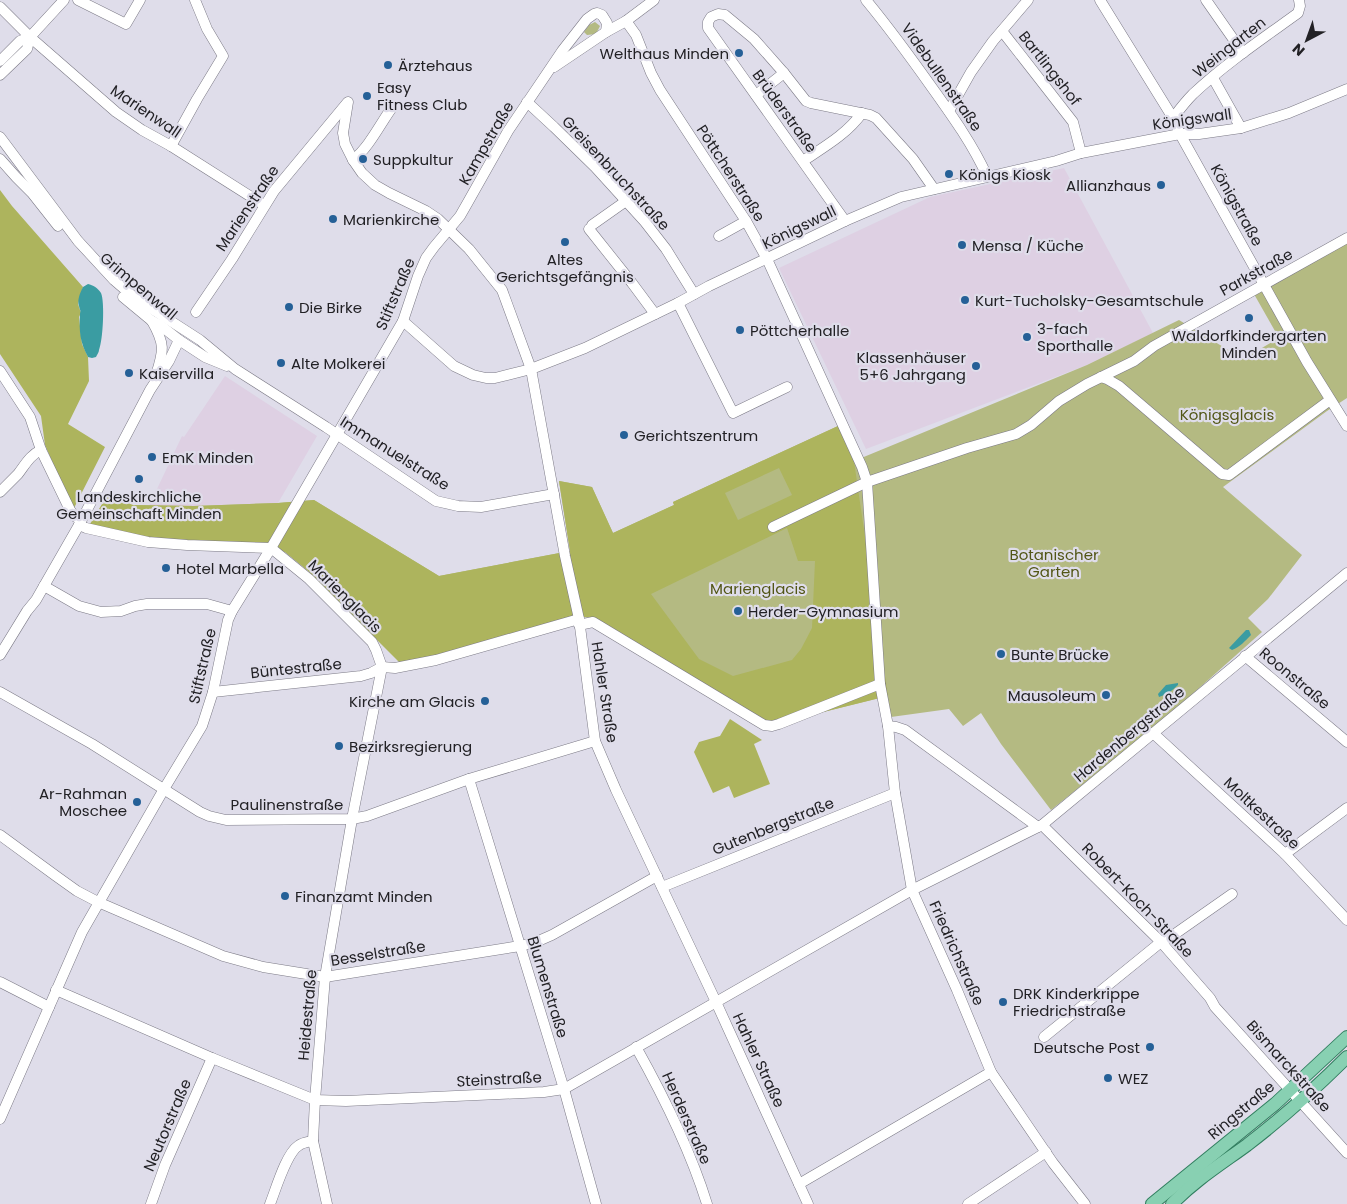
<svg xmlns="http://www.w3.org/2000/svg" width="1347" height="1204" viewBox="0 0 1347 1204" font-family="Poppins,sans-serif">
<style>
.education{fill:#ded0e3}
.green{fill:#b4ba82}
.forest{fill:#adb45d;fill-rule:evenodd}
.water{fill:#3a9ca2}
.lines{fill:none;stroke-linecap:round;stroke-linejoin:round}
.minor-casing{stroke:#7c7a86;stroke-width:11}
.major-casing{stroke:#317e5f;stroke-width:14}
.minor{stroke:#fff;stroke-width:10}
.major{stroke:#88d0b2;stroke-width:12}
.poi-dot{fill:#256097;stroke:#dfddea;stroke-width:2}
.labels{text-anchor:middle;dominant-baseline:central;stroke-width:4.5;stroke-linejoin:round;paint-order:stroke}
.street-label{font-size:15px;fill:#222125;stroke:#dfddea}
.poi-label{font-size:15px;fill:#222125;stroke:#dfddea;text-anchor:start}
.park-label{font-size:15px;fill:#525616;stroke:#dfddea}
</style>
<rect width="100%" height="100%" fill="#dfddea"/>
<g class="education">
<polygon points="1064,168 1153,333 1087,365 866,449 779,268 930,197"/>
<polygon points="225,376 317,436 278,503 194,506 149,506 182,436 184,437"/>
</g>
<g class="green">
<polygon points="595,22 600,26 596,34 587,35 584,32 589,25"/>
<polygon points="1347,234 1347,398 1327,411 1223,487 1302,555 1268,599 1248,618 1262,632 1161,722 1051,810 1001,744 981,713 963,726 949,709 891,717 887,696 763,727 594,618 584,617 307,570 285,552 271,548 151,540 108,494 133,505 194,506 278,503 314,500 439,576 570,551 559,481 592,487 613,533 674,505 673,502 838,426 854,461 1087,365 1179,320 1243,359 1279,338 1250,287"/>
</g>
<g class="forest">
<polygon points="0,190 12,206 83,287 78,304 81,313 79,317 82,344 88,357 89,381 68,424 105,447 73,510 45,445 41,416 0,354"/>
<path d="M838 426 854 461 888 696 763 727 594 618 584 617 401 664 307 570 285 552 271 548 151 540 90 524 108 494 133 505 194 506 278 503 314 500 439 576 570 551 559 481 592 487 613 533 674 505 673 502ZM779 468 792 495 738 520 725 493ZM787 528 798 561H815L812 628 801 649 792 660 733 676 699 659 651 594Z"/>
<polygon points="730,719 762,740 754,744 770,784 734,798 729,786 713,793 694,752 699,742 720,736"/>
</g>
<g class="water">
<path d="M88 284C93 285 98 288 101 293 105 302 103 340 99 350 99 352 97 355 96 357L92 358 88 357C80 342 79 332 80 314 81 309 80 311 79 306 77 300 80 293 83 287Z"/>
<path d="M1246 630H1249L1251 635C1245 641 1240 647 1232 650L1229 648Z"/>
<path d="M1178 683V685C1173 690 1166 695 1159 697L1158 694 1166 685Z"/>
</g>
<g class="lines">
<g class="minor-casing">
<g id="minor">
<polyline points="78,0 126,24 140,0"/>
<path d="M866 0C890 29 911 58 933 89 953 117 973 145 987 176"/>
<polyline points="1100,0 1173,118 1180,134 1307,362 1347,426"/>
<polyline points="1206,0 1243,53"/>
<polyline points="0,7 30,37 116,112 142,130 171,146 264,205"/>
<polyline points="626,21 636,35 651,73 660,90 746,221 767,259 862,467 867,482 880,684 888,726 895,793 912,890 957,990 991,1072 1053,1163 1085,1204"/>
<polyline points="1002,31 1073,122 1081,153"/>
<polyline points="0,61 20,41 30,37"/>
<polyline points="554,67 606,32 626,21 654,0"/>
<polyline points="0,75 27,49 30,37 64,0"/>
<polyline points="1213,78 1241,128"/>
<polyline points="756,95 784,73"/>
<polyline points="348,102 343,133 345,144 353,160 362,173 375,185 389,193 426,211 438,219 469,249 502,290 531,369 565,556 579,619 595,741 616,790 716,1002 808,1204"/>
<polyline points="527,102 554,127 595,167 645,222 666,249 694,294"/>
<polyline points="949,111 971,72 993,41 1028,0"/>
<path d="M1173 118C1179 110 1186 101 1193 94 1225 64 1262 39 1298 13L1300 6 1299 0"/>
<polyline points="0,137 78,241 114,280 135,298 200,340 235,369 326,427 436,501 458,506 481,507 554,494"/>
<polyline points="171,146 197,99 223,56 207,29 195,0"/>
<polyline points="0,159 16,177 32,193 58,226"/>
<path d="M353 160C369 147 379 126 391 109"/>
<path d="M803 161C824 147 847 134 862 113"/>
<polyline points="845,221 708,28 708,22 711,17 718,14 725,15 754,39 784,73 806,101 811,103 870,115 876,118 913,159 934,189"/>
<polyline points="592,225 626,201"/>
<polyline points="589,229 632,283 655,314"/>
<polyline points="719,236 746,221"/>
<polyline points="123,297 152,321 160,325 179,340 205,357 227,366"/>
<polyline points="678,303 733,413 787,387"/>
<polyline points="196,312 232,259 274,191 347,103"/>
<path d="M152 321C165 344 164 350 156 375"/>
<polyline points="403,321 454,366 473,375 486,378 495,378 531,369 585,348 678,303 709,286 845,221 901,197 1056,161 1081,153 1180,134 1199,134 1241,128 1289,113 1347,89"/>
<polyline points="0,371 30,417 41,450 70,510 74,516 81,520"/>
<polyline points="1101,377 1107,379 1119,386 1222,474 1229,475 1330,400"/>
<path d="M0 492C6 486 12 480 18 474 25 465 30 455 41 450"/>
<polyline points="79,525 86,528 148,542 187,545 271,548 309,579 372,642 376,650 382,667 352,819 325,977 315,1100 313,1141 327,1204"/>
<polyline points="773,527 867,482 967,448 1016,434 1031,425 1059,401 1087,384 1134,361 1154,346 1347,238"/>
<polyline points="44,586 79,606 101,612 121,611 135,606 147,604 207,604 232,611"/>
<polyline points="579,625 593,622 764,725 772,726 779,724 880,684"/>
<polyline points="0,655 27,611 36,600 44,586 79,525 150,390 169,361 179,340"/>
<polyline points="1245,656 1347,742"/>
<polyline points="382,667 395,668 436,660 579,619"/>
<polyline points="0,692 92,744 200,812 209,816 226,820 352,819 367,816 469,779 595,741"/>
<polyline points="213,692 361,676 371,673 382,667"/>
<polyline points="888,726 896,727 905,730 1038,827"/>
<polyline points="1153,733 1285,854 1347,920"/>
<polyline points="469,779 564,1089 596,1204"/>
<polyline points="1042,825 1161,942 1210,998 1215,1007 1347,1153"/>
<polyline points="0,835 56,876 77,891 98,902 223,956 263,967 325,977 520,946 536,942 552,935 657,876"/>
<polyline points="1285,854 1347,808"/>
<polyline points="662,887 895,793"/>
<polyline points="0,982 49,1007"/>
<polyline points="56,990 212,1058 315,1100 346,1101 544,1092 564,1089 912,890 1042,825 1347,573"/>
<polyline points="1044,1037 1161,942 1172,936 1232,894"/>
<path d="M636 1047C664 1097 690 1149 707 1204"/>
<polyline points="0,1119 82,932 164,789 202,726 213,692 228,620 232,611 271,548 403,321 418,276 426,258 434,247 460,216 468,202 508,131 562,51 587,19 594,14 597,13 602,15 607,23 606,32"/>
<polyline points="799,1184 991,1072"/>
<polyline points="151,1204 165,1165 212,1058"/>
<path d="M270 1204C276 1189 286 1154 298 1146 303 1142 308 1142 313 1141"/>
<polyline points="968,1204 1046,1152"/>
</g>
</g>
<g class="major-casing">
<g id="major">
<polyline points="1152,1204 1275,1104 1347,1037"/>
<path d="M1172 1204C1194 1181 1221 1164 1247 1145 1282 1118 1316 1088 1347 1057"/>
</g>
</g>
<use href="#minor" class="minor"/>
<use href="#major" class="major"/>
</g>
<g class="poi-dot">
<circle cx="739" cy="53" r="5"/>
<circle cx="388" cy="65" r="5"/>
<circle cx="367" cy="96" r="5"/>
<circle cx="363" cy="159" r="5"/>
<circle cx="949" cy="174" r="5"/>
<circle cx="1161" cy="185" r="5"/>
<circle cx="333" cy="219" r="5"/>
<circle cx="565" cy="242" r="5"/>
<circle cx="962" cy="245" r="5"/>
<circle cx="965" cy="300" r="5"/>
<circle cx="289" cy="307" r="5"/>
<circle cx="1249" cy="318" r="5"/>
<circle cx="740" cy="330" r="5"/>
<circle cx="1027" cy="337" r="5"/>
<circle cx="281" cy="363" r="5"/>
<circle cx="976" cy="366" r="5"/>
<circle cx="129" cy="373" r="5"/>
<circle cx="624" cy="435" r="5"/>
<circle cx="152" cy="457" r="5"/>
<circle cx="139" cy="479" r="5"/>
<circle cx="166" cy="568" r="5"/>
<circle cx="738" cy="611" r="5"/>
<circle cx="1001" cy="654" r="5"/>
<circle cx="1106" cy="695" r="5"/>
<circle cx="485" cy="701" r="5"/>
<circle cx="339" cy="746" r="5"/>
<circle cx="137" cy="802" r="5"/>
<circle cx="285" cy="896" r="5"/>
<circle cx="1003" cy="1002" r="5"/>
<circle cx="1150" cy="1047" r="5"/>
<circle cx="1108" cy="1078" r="5"/>
</g>
<g class="labels">
<g class="street-label">
<text transform="translate(1229 47) rotate(-38)">Weingarten</text>
<text transform="translate(1050 68) rotate(52)">Bartlingshof</text>
<text transform="translate(942 77) rotate(55)">Videbullenstraße</text>
<text transform="translate(146 111) rotate(34)">Marienwall</text>
<text transform="translate(785 111) rotate(54)">Brüderstraße</text>
<text transform="translate(1192 119) rotate(-8)">Königswall</text>
<text transform="translate(486 143) rotate(-60)">Kampstraße</text>
<text transform="translate(616 173) rotate(47)">Greisenbruchstraße</text>
<text transform="translate(731 173) rotate(57)">Pöttcherstraße</text>
<text transform="translate(1237 205) rotate(61)">Königstraße</text>
<text transform="translate(247 208) rotate(-56)">Marienstraße</text>
<text transform="translate(799 227) rotate(-26)">Königswall</text>
<text transform="translate(1256 272) rotate(-29)">Parkstraße</text>
<text transform="translate(139 286) rotate(40)">Grimpenwall</text>
<text transform="translate(395 294) rotate(-67)">Stiftstraße</text>
<text transform="translate(395 453) rotate(32)">Immanuelstraße</text>
<text transform="translate(345 596) rotate(45)">Marienglacis</text>
<text transform="translate(202 666) rotate(-77)">Stiftstraße</text>
<text transform="translate(296 668) rotate(-6)">Büntestraße</text>
<text transform="translate(1295 678) rotate(40)">Roonstraße</text>
<text transform="translate(605 692) rotate(81)">Hahler Straße</text>
<text transform="translate(1129 734) rotate(-40)">Hardenbergstraße</text>
<text x="287" y="804">Paulinenstraße</text>
<text transform="translate(1262 813) rotate(43)">Moltkestraße</text>
<text transform="translate(773 826) rotate(-22)">Gutenbergstraße</text>
<text transform="translate(1138 900) rotate(46)">Robert-Koch-Straße</text>
<text transform="translate(378 953) rotate(-9)">Besselstraße</text>
<text transform="translate(957 953) rotate(66)">Friedrichstraße</text>
<text transform="translate(548 987) rotate(73)">Blumenstraße</text>
<text transform="translate(307 1015) rotate(-85)">Heidestraße</text>
<text transform="translate(759 1060) rotate(65)">Hahler Straße</text>
<text transform="translate(1289 1066) rotate(48)">Bismarckstraße</text>
<text transform="translate(499 1079) rotate(-3)">Steinstraße</text>
<text transform="translate(1241 1110) rotate(-40)">Ringstraße</text>
<text transform="translate(687 1118) rotate(66)">Herderstraße</text>
<text transform="translate(167 1125) rotate(-67)">Neutorstraße</text>
</g>
<g class="poi-label">
<text x="729" y="53" text-anchor="end">Welthaus Minden</text>
<text x="398" y="65">Ärztehaus</text>
<text x="377" y="87">Easy<tspan x="377" dy="17">Fitness Club</tspan></text>
<text x="373" y="159">Suppkultur</text>
<text x="959" y="174">Königs Kiosk</text>
<text x="1151" y="185" text-anchor="end">Allianzhaus</text>
<text x="343" y="219">Marienkirche</text>
<text x="972" y="245">Mensa / Küche</text>
<text x="565" y="259" text-anchor="middle">Altes<tspan x="565" dy="17">Gerichtsgefängnis</tspan></text>
<text x="975" y="300">Kurt-Tucholsky-Gesamtschule</text>
<text x="299" y="307">Die Birke</text>
<text x="1037" y="328">3-fach<tspan x="1037" dy="17">Sporthalle</tspan></text>
<text x="750" y="330">Pöttcherhalle</text>
<text x="1249" y="335" text-anchor="middle">Waldorfkindergarten<tspan x="1249" dy="17">Minden</tspan></text>
<text x="966" y="357" text-anchor="end">Klassenhäuser<tspan x="966" dy="17">5+6 Jahrgang</tspan></text>
<text x="291" y="363">Alte Molkerei</text>
<text x="139" y="373">Kaiservilla</text>
<text x="634" y="435">Gerichtszentrum</text>
<text x="162" y="457">EmK Minden</text>
<text x="139" y="496" text-anchor="middle">Landeskirchliche<tspan x="139" dy="17">Gemeinschaft Minden</tspan></text>
<text x="176" y="568">Hotel Marbella</text>
<text x="748" y="611">Herder-Gymnasium</text>
<text x="1011" y="654">Bunte Brücke</text>
<text x="1096" y="695" text-anchor="end">Mausoleum</text>
<text x="475" y="701" text-anchor="end">Kirche am Glacis</text>
<text x="349" y="746">Bezirksregierung</text>
<text x="127" y="793" text-anchor="end">Ar-Rahman<tspan x="127" dy="17">Moschee</tspan></text>
<text x="295" y="896">Finanzamt Minden</text>
<text x="1013" y="993">DRK Kinderkrippe<tspan x="1013" dy="17">Friedrichstraße</tspan></text>
<text x="1140" y="1047" text-anchor="end">Deutsche Post</text>
<text x="1118" y="1078">WEZ</text>
</g>
<g class="park-label">
<text x="1227" y="414">Königsglacis</text>
<text x="1054" y="554">Botanischer<tspan x="1054" dy="17">Garten</tspan></text>
<text x="758" y="588">Marienglacis</text>
</g>
</g>
<g transform="translate(1307 40) rotate(221)" stroke="#dfddea" stroke-width="4" paint-order="stroke">
<path d="M0-4L9 19L0 12L-9 19Z" fill="#222125"/>
<text y="-8" font-size="14" font-weight="bold" text-anchor="middle" fill="#222125">N</text>
</g>
</svg>
